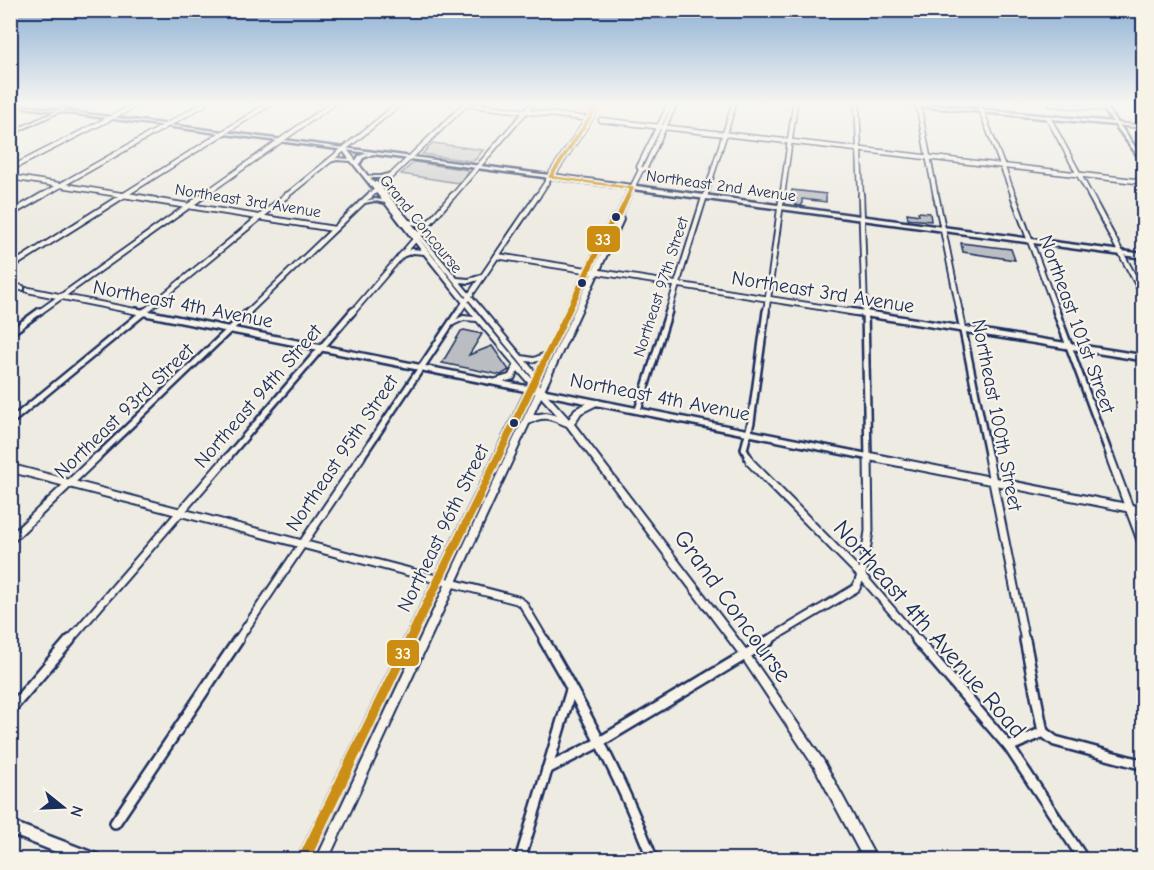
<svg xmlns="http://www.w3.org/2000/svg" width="1154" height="870" viewBox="0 0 1154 870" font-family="'Comic Neue',sans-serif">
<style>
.green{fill:#cfcfcf;stroke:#757f96;stroke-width:1.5}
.building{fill:#babdc2;stroke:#1b2f5e;stroke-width:1.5}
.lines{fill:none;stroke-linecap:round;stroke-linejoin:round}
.minor-far4-casing{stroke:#1b2f5e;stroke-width:7}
.minor-far3-casing{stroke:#1b2f5e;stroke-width:8}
.minor-far2-casing{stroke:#1b2f5e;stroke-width:10}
.minor-far1-casing{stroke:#1b2f5e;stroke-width:11}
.minor-casing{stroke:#1b2f5e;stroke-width:14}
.tertiary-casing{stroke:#1b2f5e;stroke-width:4}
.secondary-casing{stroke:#1b2f5e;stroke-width:5}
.minor-far4{stroke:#f7f3e8;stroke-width:4}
.minor-far3{stroke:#f7f3e8;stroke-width:4.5}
.minor-far2{stroke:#f7f3e8;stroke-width:5}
.minor-far1{stroke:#f7f3e8;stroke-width:7}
.minor{stroke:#f7f3e8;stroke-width:9}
.tertiary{fill:#f7f3e8;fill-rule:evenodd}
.secondary{fill:#f7f3e8;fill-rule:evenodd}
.bus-1-casing{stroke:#f7f3e8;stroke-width:4}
.bus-1{fill:#cb8e13;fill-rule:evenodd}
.bus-dot{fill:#1b2f5e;stroke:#f7f3e8;stroke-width:2}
.labels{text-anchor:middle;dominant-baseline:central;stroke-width:4.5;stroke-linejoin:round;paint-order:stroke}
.far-street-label{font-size:16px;fill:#1b2f5e;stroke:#f7f3e8}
.street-label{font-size:20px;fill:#1b2f5e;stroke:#f7f3e8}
.near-street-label{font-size:24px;fill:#1b2f5e;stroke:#f7f3e8}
.line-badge{stroke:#f7f3e8;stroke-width:2}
.badge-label{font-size:16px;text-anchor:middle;font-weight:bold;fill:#fff}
</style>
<rect width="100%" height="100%" fill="#eeebe2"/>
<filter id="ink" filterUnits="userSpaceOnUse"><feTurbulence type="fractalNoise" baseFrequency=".0167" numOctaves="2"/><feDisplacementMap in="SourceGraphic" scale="12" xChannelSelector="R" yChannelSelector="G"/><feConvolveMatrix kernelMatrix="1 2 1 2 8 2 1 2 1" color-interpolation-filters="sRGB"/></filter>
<g filter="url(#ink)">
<g class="green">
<polygon points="433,143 483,150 475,160 470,161 422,154"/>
<polygon points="414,162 467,170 469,173 458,183 401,174"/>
</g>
<g class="building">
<polygon points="792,190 826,194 826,202 802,199 802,206 795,205 796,198 791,197"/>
<polygon points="918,212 930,213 931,221 908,219 907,213 919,215"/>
<polygon points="961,243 1011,249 1015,260 963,252"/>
<polygon points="464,330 482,334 469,355 492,346 509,370 501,375 442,363 461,331"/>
</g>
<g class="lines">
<g class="minor-far4-casing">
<g id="minor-far4">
<polyline points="463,104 589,119"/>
<polyline points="857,104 861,197"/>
<polyline points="918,104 936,197"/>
<polyline points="979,104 1014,197"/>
<polyline points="1051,104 1106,109"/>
<polyline points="1048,117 1091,197"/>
<polyline points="601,120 1144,182"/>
<polyline points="10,169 138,104"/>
<polyline points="641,170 639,167 670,104"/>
<polyline points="10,177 135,197"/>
<polyline points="632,188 641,170 645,168 675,104"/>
<polyline points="40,197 204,104"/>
<polyline points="121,197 269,104"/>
<polyline points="201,197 332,104"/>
<polyline points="285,197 399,104"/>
<polyline points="369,197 466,104"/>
<polyline points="452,197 532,104"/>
<polyline points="537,197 550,177"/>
<polyline points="705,197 734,104"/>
<polyline points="782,197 795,104"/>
</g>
</g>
<g class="minor-far3-casing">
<g id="minor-far3">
<polyline points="126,195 155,200"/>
<polyline points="861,195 865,313"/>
<polyline points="936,195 960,313"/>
<polyline points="1013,195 1057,313"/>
<polyline points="1090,195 1144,296"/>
<polyline points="157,201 334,229"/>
<polyline points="10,214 43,195"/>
<polyline points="497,256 858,313"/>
<polyline points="10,267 124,195"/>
<polyline points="10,286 22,288"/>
<polyline points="28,290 144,313"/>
<polyline points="38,313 204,195"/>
<polyline points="143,313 287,195"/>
<polyline points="247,313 370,195"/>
<polyline points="352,313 453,195"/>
<polyline points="458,313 538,195"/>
<polyline points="668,313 705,195"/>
<polyline points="766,313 782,195"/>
</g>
</g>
<g class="minor-far2-casing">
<g id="minor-far2">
<polyline points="136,311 880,459"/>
<polyline points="849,311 1144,358"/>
<polyline points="865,311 868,459"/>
<polyline points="959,311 989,459"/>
<polyline points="1056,311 1111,459"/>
<polyline points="10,333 40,311"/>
<polyline points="638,410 669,311"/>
<polyline points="10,422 145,311"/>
<polyline points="95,459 249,311"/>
<polyline points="226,459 353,311"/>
<polyline points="360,459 459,311"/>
<polyline points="749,459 744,449 751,422 766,311"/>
</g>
</g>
<g class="minor-far1-casing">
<g id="minor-far1">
<polyline points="748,457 751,463 862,576 918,641"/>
<polyline points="872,457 1144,511"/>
<polyline points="988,457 1025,641"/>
<polyline points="1110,457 1144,548"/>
<polyline points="10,468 517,600 523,604 545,641"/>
<polyline points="10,540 97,457"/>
<polyline points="69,641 228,457"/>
<polyline points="237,641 361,457"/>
<polyline points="767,641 856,588 863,571 869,531 868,457"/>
</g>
</g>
<g class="minor-casing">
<g id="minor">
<path d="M544 640C585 710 623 784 653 860"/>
<polyline points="917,640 1009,747 1084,860"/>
<polyline points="1025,640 1043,732"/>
<polyline points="10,710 70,640"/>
<polyline points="1009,747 1043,732 1055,741 1144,765"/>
<polyline points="547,769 598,743 770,640"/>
<polyline points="115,823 238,640"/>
<polyline points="520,860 571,690"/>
</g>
</g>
<g class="tertiary-casing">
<g id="tertiary">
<polygon points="72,104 76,104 10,135 10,132"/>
<polygon points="1117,123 1144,126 1144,128 1116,125 1115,124"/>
<path d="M342 148H346L368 176H381L395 172V174L381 178H370L373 182H377L409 220 419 222 433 220V222L419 226 412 224 457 278 469 279 482 275 484 276V278L469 283 460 282 522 356 534 358 545 353 610 219 617 214 630 187H634V188L622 215 623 220 544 391 569 419 575 409 593 400H599L600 402 599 404 581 413 574 424 748 652 823 760 877 860H864L815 768 742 658 567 426C553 420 544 414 529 424L328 860H316L536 392 534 390 310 860H297L529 384 518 371 514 379 495 384H493L492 382 493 380 509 375 514 365 477 321 464 320 453 325H449V323L463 316 474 317 424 254 413 253 402 257H398V255L412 249 421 250 385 203 375 201 359 204V202L375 199 382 200 351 161 337 160 326 163V161L337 158 349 159 342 149ZM617 219V220L539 386 537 384 540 379V378L615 220ZM415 234 533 378 532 379 481 318ZM542 360 535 372 526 361 534 362ZM541 397 558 416 546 413 533 415Z"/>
</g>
</g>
<g class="secondary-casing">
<g id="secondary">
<polygon points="10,104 549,175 597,104 601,104 554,175 1144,254 1144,258 373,154 363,158 360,163 358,164 355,162 359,156 368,153 10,105"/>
<polygon points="908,104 919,104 1113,122 1100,104 1104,104 1144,159 1144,164 1115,125 910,105"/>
<polygon points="10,821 99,855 100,860 76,860 10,834"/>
</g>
</g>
<use href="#minor-far4" class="minor-far4"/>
<use href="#minor-far3" class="minor-far3"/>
<use href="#minor-far2" class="minor-far2"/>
<use href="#minor-far1" class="minor-far1"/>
<use href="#minor" class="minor"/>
<use href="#tertiary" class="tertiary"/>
<use href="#secondary" class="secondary"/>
<g class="bus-1-casing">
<polygon id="bus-1" points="597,104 601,104 553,176 632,187 634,188 622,215 615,220 310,860 297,860 610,219 617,214 629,189 550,178 548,177"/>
</g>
<use href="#bus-1" class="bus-1"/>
</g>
</g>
<linearGradient id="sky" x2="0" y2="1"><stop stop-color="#8db0d4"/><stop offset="0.46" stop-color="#f7f6f2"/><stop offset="1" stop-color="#f7f6f2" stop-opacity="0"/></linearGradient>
<rect width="1154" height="225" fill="url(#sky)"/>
<g class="bus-dot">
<circle cx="616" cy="217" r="5"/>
<circle cx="582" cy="283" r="5"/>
<circle cx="514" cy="423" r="5"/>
</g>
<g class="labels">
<g class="far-street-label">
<text transform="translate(721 186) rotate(8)">Northeast 2nd Avenue</text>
<text transform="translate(248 201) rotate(9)">Northeast 3rd Avenue</text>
<text transform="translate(421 224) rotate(51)">Grand Concourse</text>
<text transform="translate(661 287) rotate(-72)">Northeast 97th Street</text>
</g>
<g class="street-label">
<text transform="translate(823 292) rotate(9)">Northeast 3rd Avenue</text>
<text transform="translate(183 304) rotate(11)">Northeast 4th Avenue</text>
<text transform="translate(1077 324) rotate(70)">Northeast 101st Street</text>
<text transform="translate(258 396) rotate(-49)">Northeast 94th Street</text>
<text transform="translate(660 397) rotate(11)">Northeast 4th Avenue</text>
<text transform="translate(124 411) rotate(-44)">Northeast 93rd Street</text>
<text transform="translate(997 415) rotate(79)">Northeast 100th Street</text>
<text transform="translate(342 453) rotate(-56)">Northeast 95th Street</text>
<text transform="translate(443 528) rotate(-64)">Northeast 96th Street</text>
</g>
<g class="near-street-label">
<text transform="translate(733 606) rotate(54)">Grand Concourse</text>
<text transform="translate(930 629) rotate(49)">Northeast 4th Avenue Road</text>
</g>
</g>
<g class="line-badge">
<rect x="586" y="225" width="35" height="28" rx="6" fill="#cb8e13"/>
<rect x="386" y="639" width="34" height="28" rx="6" fill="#cb8e13"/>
</g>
<g class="badge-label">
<text x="603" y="245">33</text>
<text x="403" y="659">33</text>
</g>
<rect width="1154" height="870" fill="none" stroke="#f7f3e8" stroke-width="36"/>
<rect x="18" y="18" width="1118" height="834" fill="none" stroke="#1b2f5e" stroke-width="2" filter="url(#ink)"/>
<g transform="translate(63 807) rotate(108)" stroke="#f7f3e8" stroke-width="4.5" paint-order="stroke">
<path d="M0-4.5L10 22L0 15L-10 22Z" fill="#1b2f5e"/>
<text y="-9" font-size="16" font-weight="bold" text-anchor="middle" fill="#1b2f5e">N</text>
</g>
</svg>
